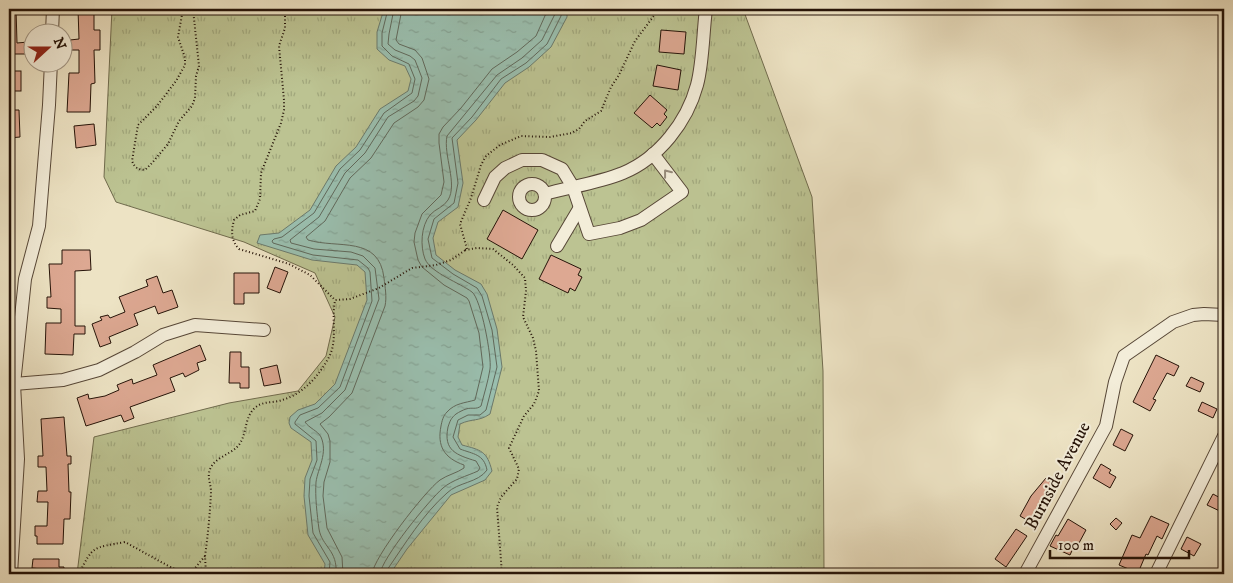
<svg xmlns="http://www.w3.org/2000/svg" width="1233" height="583" viewBox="0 0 1233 583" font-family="'IM FELL DW Pica',serif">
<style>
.grass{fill:url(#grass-tufts);stroke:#706b4d}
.water{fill:url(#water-ripples);stroke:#6b7a6c}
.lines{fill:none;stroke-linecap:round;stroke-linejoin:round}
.shore{stroke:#60695c;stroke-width:1}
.building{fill:#dda892;stroke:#251308}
.minor-casing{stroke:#574737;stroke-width:14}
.path{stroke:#251308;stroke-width:2;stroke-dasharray:1 2.5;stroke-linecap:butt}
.minor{stroke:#f3edd9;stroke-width:12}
.oneway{stroke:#968b7b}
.labels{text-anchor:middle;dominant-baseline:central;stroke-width:4;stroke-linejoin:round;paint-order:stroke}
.street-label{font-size:18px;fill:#251308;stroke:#f3edd9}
</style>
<defs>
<pattern id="grass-tufts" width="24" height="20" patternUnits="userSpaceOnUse" patternTransform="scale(1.25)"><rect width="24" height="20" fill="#bcc392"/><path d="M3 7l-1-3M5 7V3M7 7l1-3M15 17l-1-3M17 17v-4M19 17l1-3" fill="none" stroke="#a1a77c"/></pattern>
<pattern id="water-ripples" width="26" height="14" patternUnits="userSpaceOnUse" patternTransform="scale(1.25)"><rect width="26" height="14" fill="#9abfaf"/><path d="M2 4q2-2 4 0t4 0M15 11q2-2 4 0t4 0" fill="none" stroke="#85a395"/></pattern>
</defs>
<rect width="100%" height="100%" fill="#ede3c4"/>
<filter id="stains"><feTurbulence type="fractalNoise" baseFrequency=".004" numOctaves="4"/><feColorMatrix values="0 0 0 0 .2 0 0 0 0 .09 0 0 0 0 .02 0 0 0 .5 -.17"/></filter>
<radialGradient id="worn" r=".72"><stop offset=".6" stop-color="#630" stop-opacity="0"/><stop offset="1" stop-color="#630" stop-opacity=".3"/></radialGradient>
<polygon class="grass" points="112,9 743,9 812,197 823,371 824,574 77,574 94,437 229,403 298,391 326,356 335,317 315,273 244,242 116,202 104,177"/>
<path class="water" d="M384 9H567V17L551 47 529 67 505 83 476 120 457 140 463 183 458 207 438 222 433 238 436 255 455 270 481 284 487 294 497 329 502 367 490 414C478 422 473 418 460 424L458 437 462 445C481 450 487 451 492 471L485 480 451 495 407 549 390 574H324L325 564 308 535 304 496 305 478 312 460 311 442 291 428 289 423 290 417 298 410 315 404 335 384 367 300 365 272 357 265 312 260 257 243 260 235 279 233 310 210 336 166 356 147 380 109 408 91 411 79 405 66 389 60 377 49V32Z"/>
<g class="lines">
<g class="shore">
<polyline points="329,574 330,562 313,533 309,496 310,479 317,460 316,441 295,424 295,422 300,415 318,408 340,387 372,301 370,272 368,268 358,260 313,255 273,243 272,241 274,239 282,237 314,213 340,169 360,150 384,113 412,93 415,79 409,64 392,56 382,46 382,33 388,9"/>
<path d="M336 574C338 550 322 547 319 529 317 514 315 497 316 482 318 468 328 453 321 437 318 431 309 428 305 422L322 413 345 390 379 299 375 268 363 256 351 252 314 249 291 243 290 240 319 217 345 173 365 153 388 117 414 101 418 96 422 78 415 60 410 56 395 50 388 44 389 34 394 9"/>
<path d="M343 574 342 557 327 528 323 496 324 482 330 462V441L328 434 320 424 329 417 352 393 385 306C387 297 385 287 384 278 379 235 338 249 308 240L306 237 325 221 350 178 371 158 394 123 418 107 424 100 429 79 422 58 415 50 399 44 396 40 402 9"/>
<path d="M372 574C373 558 425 491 440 480 447 475 457 473 464 468V465C444 458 437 446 441 426 442 421 443 416 447 412 455 403 465 403 475 400L483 367 479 333 469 301 467 298 444 285 422 267 418 260 414 242 415 233 422 214 441 195 444 182 439 143V134L443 127 461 108 492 69 517 52 536 36 548 9"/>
<path d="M380 574C381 559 430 499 443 488 452 480 467 476 478 471L480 468 476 461C457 455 443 451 448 427 450 421 451 418 456 414 459 412 463 410 466 409 472 407 476 410 481 406 484 394 488 382 490 369 492 357 481 299 472 292 460 283 431 273 425 259 420 246 421 226 430 215 435 209 444 207 448 200 458 184 443 155 447 136L497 75 522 58 542 40 555 14 556 9"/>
<path d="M386 574 387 570C405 544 423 514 447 493 458 482 478 483 487 470 484 454 473 454 460 449L453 437 458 420 468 415H480L486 410 497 367 492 330 482 296 477 288 453 274 432 258 428 239 434 219 454 203 458 183 452 138 472 117 501 79 526 63 547 44 561 16 562 9"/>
</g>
</g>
<g class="building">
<polygon points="9,9 16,9 17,43 28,42 28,54 9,54"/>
<polygon points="78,9 94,9 94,30 100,30 100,50 94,50 95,83 91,84 90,112 67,112 69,73 79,73 79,50 70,50 70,40 79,39"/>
<polygon points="661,30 686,32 684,54 659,52"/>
<polygon points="657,65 681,70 678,90 653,86"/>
<rect x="9" y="71" width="12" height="20"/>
<polygon points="650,95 667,110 664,114 667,117 660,126 657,123 652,128 634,113"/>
<polygon points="9,110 19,110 20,137 9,138"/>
<polygon points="94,124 96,145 76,148 74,126"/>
<polygon points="503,210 538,230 522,259 487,239"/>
<polygon points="62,250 90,250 91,270 75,271 75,326 85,326 85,334 74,334 73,355 45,354 46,323 61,323 61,309 47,308 47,297 51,297 49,264 62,264"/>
<polygon points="551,255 581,269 578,275 582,277 575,291 570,288 568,293 539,279"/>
<polygon points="275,267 288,272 280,293 267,288"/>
<polygon points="234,273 259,273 259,293 244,293 244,304 234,304"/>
<polygon points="157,276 163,293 172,290 178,307 158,314 155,306 134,314 138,325 109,337 111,343 100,347 92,324 102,320 100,317 108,315 110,318 125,312 119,297 148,286 146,280"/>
<polygon points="200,345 206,360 197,363 199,370 185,377 183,373 170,378 175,391 130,407 134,418 124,422 121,415 86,426 77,398 88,394 89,399 105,396 119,390 117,385 132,379 133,384 157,375 153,365"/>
<polygon points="230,352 241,352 241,367 249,367 249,388 240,388 240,383 229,383"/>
<polygon points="1156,355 1179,366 1174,376 1167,373 1153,399 1156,400 1150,411 1133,402"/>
<polygon points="277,365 281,383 264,386 260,369"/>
<polygon points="1191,377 1204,383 1200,392 1186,386"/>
<polygon points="1202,402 1217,409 1213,418 1198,411"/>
<polygon points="64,417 67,456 71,456 71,464 68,464 69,492 71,492 70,519 64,519 63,544 37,544 37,536 35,536 35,526 47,526 48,502 37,502 38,491 47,491 46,467 38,467 38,456 43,456 41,419"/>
<polygon points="1121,429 1133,435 1125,451 1113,445"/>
<polygon points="1101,464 1111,470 1109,473 1116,477 1110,488 1093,478"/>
<polygon points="1046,478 1055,486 1036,510 1040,512 1034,524 1020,516 1031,496"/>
<polygon points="1213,494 1224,500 1224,513 1207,505"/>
<polygon points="1151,516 1169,524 1162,539 1157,536 1148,555 1146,554 1138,573 1119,565 1132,535 1140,538"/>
<polygon points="1116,518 1122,523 1116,530 1110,524"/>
<polygon points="1068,519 1086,530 1079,543 1076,542 1070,555 1050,546 1056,535 1058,536"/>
<polygon points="1016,529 1027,536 1006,567 995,559"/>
<polygon points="1187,537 1201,544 1194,556 1181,549"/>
<polygon points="33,559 59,559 59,567 64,567 63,574 42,574 42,569 32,568"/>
</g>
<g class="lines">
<g class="minor-casing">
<g id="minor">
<polyline points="52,32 53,9"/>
<circle cx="532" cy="197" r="13"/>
<path d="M545 194C570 187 598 183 623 173 659 158 687 122 697 85 703 63 703 32 706 9"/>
<polyline points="484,200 495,177 505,168 522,160 542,160 562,169 573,187 589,234 620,228 641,220 682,192 653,154"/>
<polyline points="557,246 579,209"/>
<polyline points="14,384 63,380 99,370 135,352 163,335 195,325 264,330"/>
<polyline points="11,574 18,459 14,384 25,279 39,226 49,105 51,62"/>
<polyline points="1025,574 1106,426 1115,382 1124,356 1173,322 1193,315 1204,314 1224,315"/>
<polyline points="1156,574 1224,436"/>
</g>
</g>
<g class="path">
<path d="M183 9 178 37 185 58V65L176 81 157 106 138 125 132 161C135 168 137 169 145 170L152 163 168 144 179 121 192 106 195 98 196 76 199 66 193 9"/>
<path d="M285 9V28L279 46 284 100V110L281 123 261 173 260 199 255 211 240 215 234 220C231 232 231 240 239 249L289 264 310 275 335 300 350 299 379 288 412 268 436 265 451 260 467 249 460 224 471 198 481 165 486 156 500 145 521 136 550 137 572 133 579 129 585 121 601 111 611 87 619 75 635 41 659 9"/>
<polyline points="465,250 477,248 493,249 513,265 525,278 526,291 523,317 533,338 536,351 539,391 534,404 524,416 509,448 519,469 517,479 501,497 497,507 502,574"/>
<path d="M205 556C208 535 210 513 211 492 211 485 208 479 209 473 211 459 229 455 237 447 248 436 243 417 256 407 263 401 274 403 282 400 303 394 319 376 329 357 338 340 331 320 335 301"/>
<polyline points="191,573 205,556 206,574"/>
<path d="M79 574C93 545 93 548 125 542L172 568 193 574"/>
</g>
<use href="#minor" class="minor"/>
</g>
<defs><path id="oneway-chevron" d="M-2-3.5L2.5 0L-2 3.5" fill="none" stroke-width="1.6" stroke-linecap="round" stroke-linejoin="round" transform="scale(1.25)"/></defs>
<use class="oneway" href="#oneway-chevron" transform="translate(667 173) rotate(-128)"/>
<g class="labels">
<g class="street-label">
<text transform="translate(1058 476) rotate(-62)">Burnside Avenue</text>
</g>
</g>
<rect width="1233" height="583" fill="none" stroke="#ede3c4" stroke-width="30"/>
<rect x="10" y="10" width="1213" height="563" fill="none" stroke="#251308" stroke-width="2.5"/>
<rect x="15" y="15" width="1203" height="553" fill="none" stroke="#251308"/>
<g transform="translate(48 48) rotate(69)"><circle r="24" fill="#f3edd9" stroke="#a19685"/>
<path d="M0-4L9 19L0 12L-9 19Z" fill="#8f2418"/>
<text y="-8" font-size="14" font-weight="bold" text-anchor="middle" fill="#251308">N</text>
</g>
<path d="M1050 550v8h139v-8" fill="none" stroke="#251308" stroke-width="2.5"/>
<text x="1058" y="550" font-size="15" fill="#251308" stroke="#f3edd9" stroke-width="4" paint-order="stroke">100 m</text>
<rect width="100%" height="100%" filter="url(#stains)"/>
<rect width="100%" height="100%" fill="url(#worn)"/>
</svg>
